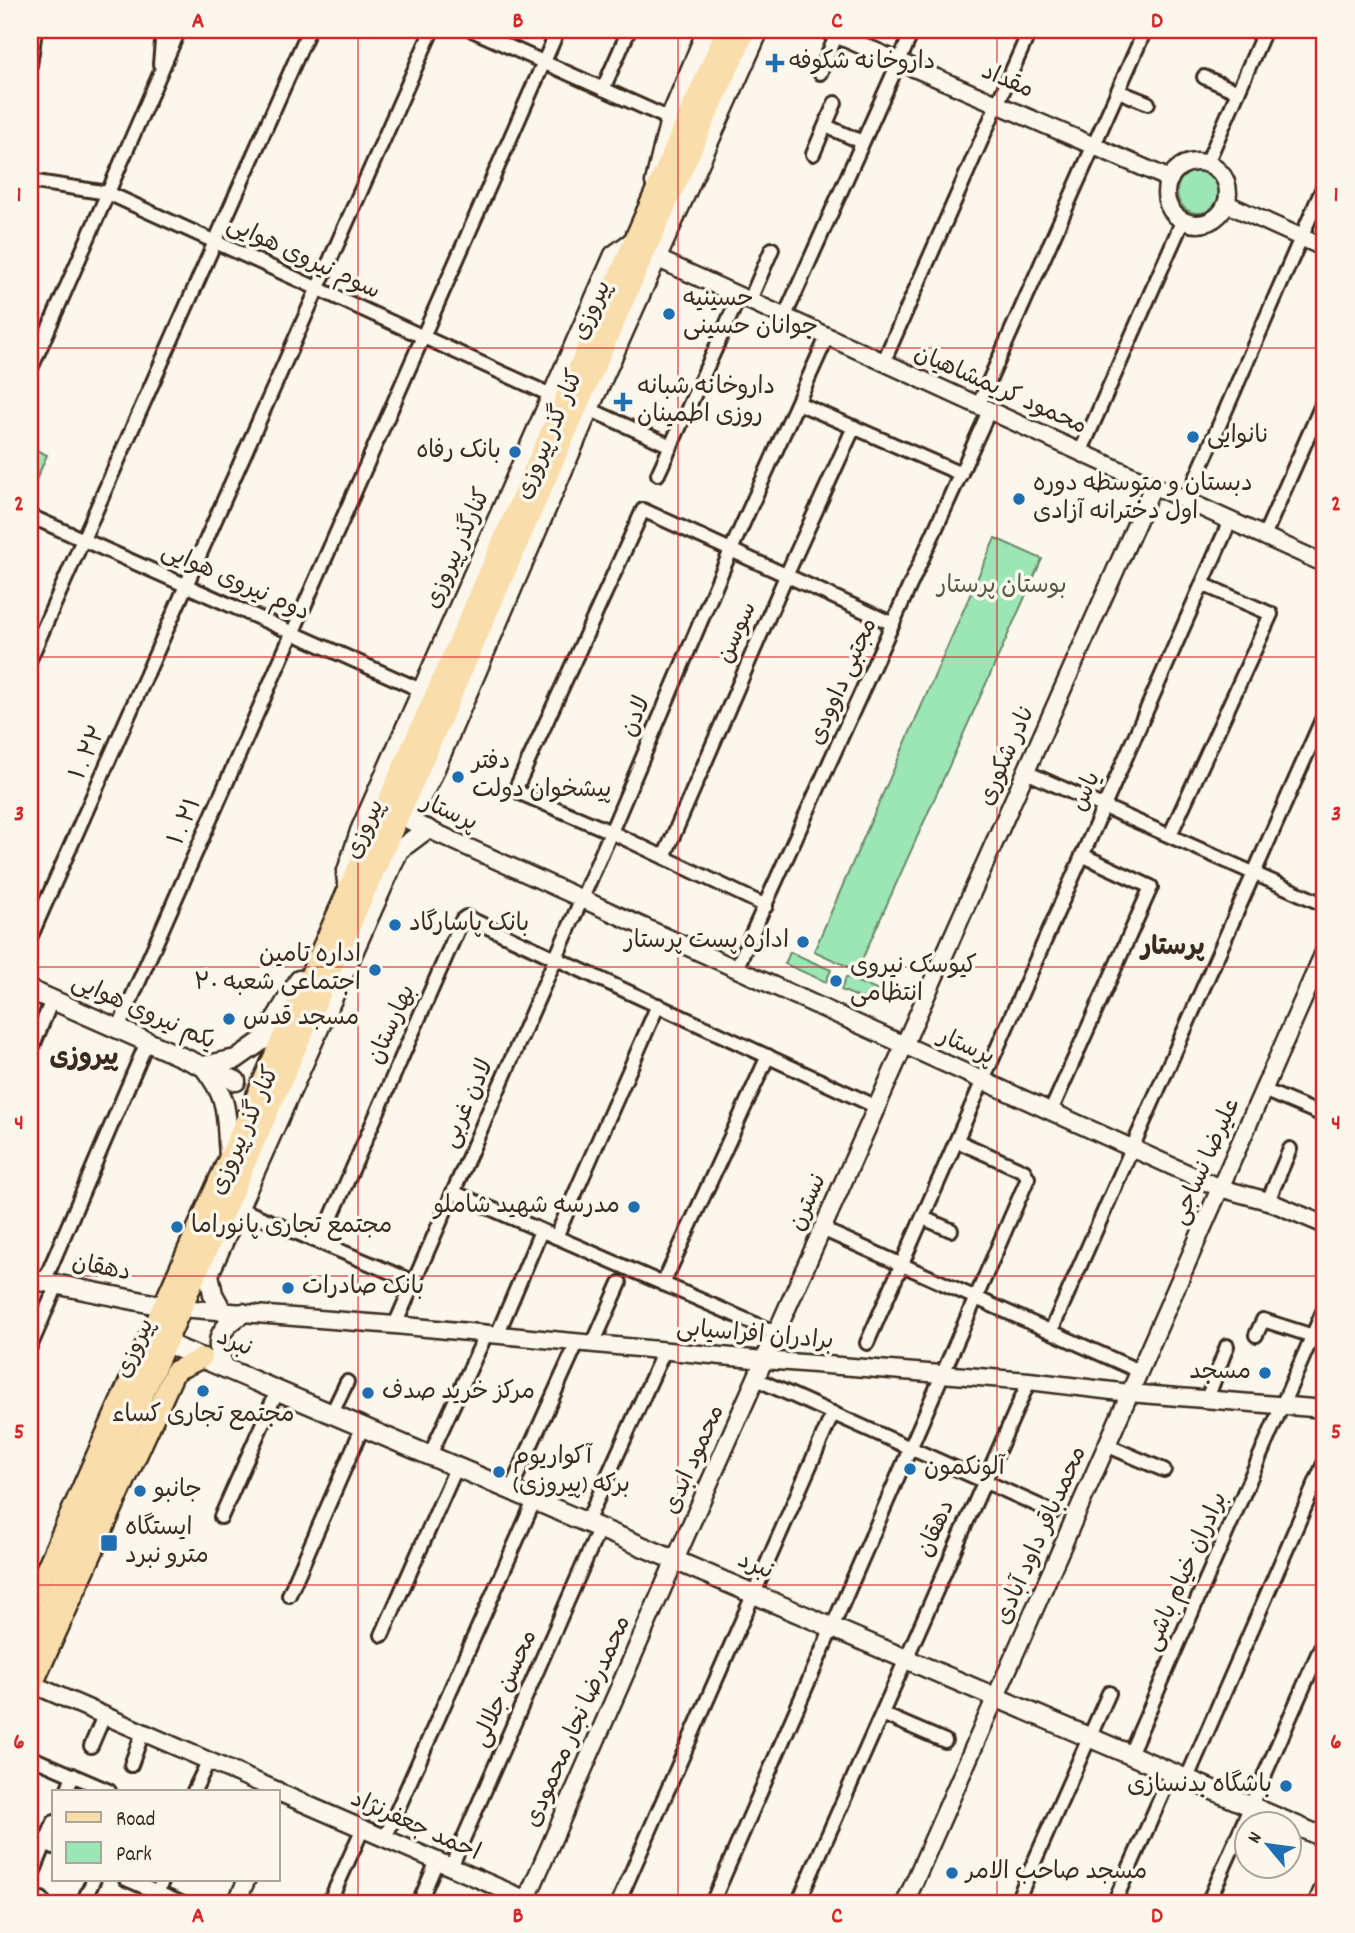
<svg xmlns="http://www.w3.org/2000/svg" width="1355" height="1933" viewBox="0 0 1355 1933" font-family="Dekko,'Playpen Sans Arabic',sans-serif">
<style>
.green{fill:#9ce5b4;stroke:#6c8869;stroke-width:2}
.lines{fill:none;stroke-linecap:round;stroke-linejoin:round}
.minor-casing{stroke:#3b2a1e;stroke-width:18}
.tertiary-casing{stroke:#3b2a1e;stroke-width:21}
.secondary-casing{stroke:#3b2a1e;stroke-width:23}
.primary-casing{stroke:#3b2a1e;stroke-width:24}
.minor{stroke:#fbf7ec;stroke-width:12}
.tertiary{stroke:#fbf7ec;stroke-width:16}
.secondary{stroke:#fbf7ec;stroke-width:18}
.primary{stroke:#f9deab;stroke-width:19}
.grid{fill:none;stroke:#d62828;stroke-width:2;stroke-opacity:0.55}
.poi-dot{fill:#1f6fb2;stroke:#fbf7ec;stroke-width:2.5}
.labels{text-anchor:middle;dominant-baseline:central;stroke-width:7;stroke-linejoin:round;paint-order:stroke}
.poi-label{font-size:24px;fill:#3b2a1e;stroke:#fbf7ec;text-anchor:start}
.street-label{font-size:24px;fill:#3b2a1e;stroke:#fbf7ec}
.park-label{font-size:24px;fill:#535944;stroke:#fbf7ec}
.neighbourhood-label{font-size:26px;font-weight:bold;fill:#3b2a1e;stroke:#fbf7ec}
.neatline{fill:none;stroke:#d62828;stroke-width:2.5}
.grid-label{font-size:23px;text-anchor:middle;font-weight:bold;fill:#d62828}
</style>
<rect width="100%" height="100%" fill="#fbf7ec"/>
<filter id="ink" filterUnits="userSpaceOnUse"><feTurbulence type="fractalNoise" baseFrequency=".0143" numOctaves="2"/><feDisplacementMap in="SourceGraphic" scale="14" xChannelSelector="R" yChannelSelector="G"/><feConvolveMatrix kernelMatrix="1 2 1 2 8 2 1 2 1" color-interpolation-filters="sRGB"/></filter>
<g filter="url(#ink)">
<g class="green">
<circle cx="1198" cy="192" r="21"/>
<polygon points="30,447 47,455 30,494"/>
<polygon points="995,538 1042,559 857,971 814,951"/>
<polygon points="790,952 831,970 826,982 785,964"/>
<polygon points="846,977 879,991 874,1004 841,990"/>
</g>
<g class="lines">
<g class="minor-casing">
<g id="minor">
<polyline points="472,30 670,119"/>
<polyline points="160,64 163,30"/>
<polyline points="30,66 35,30"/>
<polyline points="820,73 837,34"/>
<polyline points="1204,77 1238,92"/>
<polyline points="603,89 629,30"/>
<polyline points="1118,91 1148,103"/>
<polyline points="826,126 862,142"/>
<polyline points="813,154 835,103"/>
<polyline points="1207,163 1265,30"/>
<polyline points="30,181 108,193 553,396"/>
<polyline points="749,302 772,249"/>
<polyline points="784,318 913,30"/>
<polyline points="883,363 1030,30"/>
<polyline points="30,371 179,30"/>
<polyline points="798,403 961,474"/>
<polyline points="978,406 1145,30"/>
<polyline points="589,409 671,446"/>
<polyline points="1080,453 1183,220"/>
<polyline points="658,474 739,297"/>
<polyline points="1186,501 1325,183"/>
<polyline points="30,516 423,691"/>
<polyline points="1264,536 1325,398"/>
<polyline points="30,659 309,30"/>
<polyline points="1026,772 1325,905"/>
<polyline points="1170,835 1271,614 1202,584"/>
<polyline points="664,857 786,576 854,427"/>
<polyline points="766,906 611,832 520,793 517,786 643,510 893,624"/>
<polyline points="30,938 432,30"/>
<polyline points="736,969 989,411"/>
<polyline points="118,1029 558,30"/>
<polyline points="30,1053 52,1000"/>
<polyline points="1263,1090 1323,1115"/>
<polyline points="1051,1111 1151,887 1082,855"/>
<polyline points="453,1192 776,1333"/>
<polyline points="1268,1201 1290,1149"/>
<polyline points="238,1208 414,1282"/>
<polyline points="923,1218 951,1230"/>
<polyline points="822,1229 1139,1371"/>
<polyline points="556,1237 658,1005"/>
<polyline points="320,1243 462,920 466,917 877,1107"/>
<polyline points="44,1282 147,1042"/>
<polyline points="663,1284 768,1056"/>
<polyline points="395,1325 611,832 731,550 827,337"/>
<polyline points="1051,1331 1325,713"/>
<polyline points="497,1335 541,1231"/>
<polyline points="1256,1335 1263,1320 1313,1336"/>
<polyline points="867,1343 1230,521"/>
<polyline points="593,1344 620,1283"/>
<polyline points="30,1347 57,1285"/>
<polyline points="756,1379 1053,1512"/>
<polyline points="1207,1399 1227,1346"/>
<polyline points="332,1413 347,1382"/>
<polyline points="1106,1445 1164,1470"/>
<polyline points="430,1455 486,1334"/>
<polyline points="511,1489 577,1343"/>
<polyline points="221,1517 278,1389"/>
<polyline points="587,1522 664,1351"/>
<polyline points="289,1595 363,1426"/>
<polyline points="382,1635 457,1466"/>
<polyline points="882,1714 945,1741"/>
<polyline points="91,1746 104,1716"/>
<polyline points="1130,1754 1325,1307"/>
<polyline points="30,1757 109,1791"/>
<polyline points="131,1765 143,1732"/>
<polyline points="1187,1778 1325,1461"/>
<polyline points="67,1791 73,1775"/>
<polyline points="194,1791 208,1762"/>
<polyline points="30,1836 54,1847"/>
<polyline points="385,1838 535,1499"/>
<polyline points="451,1867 600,1527"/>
<polyline points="31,1878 54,1822"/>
<polyline points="126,1879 181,1903"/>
<polyline points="83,1902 94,1879"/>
<polyline points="40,1903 42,1899"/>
<polyline points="153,1903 163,1879"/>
<polyline points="329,1903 363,1828"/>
<polyline points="419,1903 437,1861"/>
<polyline points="618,1903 833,1413"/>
<polyline points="712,1903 1028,1178 1024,1171 957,1141"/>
<polyline points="798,1903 1029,1381"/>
<polyline points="1016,1903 1109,1693"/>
<polyline points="1114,1903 1172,1772"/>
<polyline points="1208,1903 1325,1638"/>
</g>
</g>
<g class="tertiary-casing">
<g id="tertiary">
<polyline points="826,30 1170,179"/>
<circle cx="1197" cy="193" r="31"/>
<polyline points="1227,204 1325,248"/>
<polyline points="656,258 1325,564"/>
<polyline points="399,816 1220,1188 1268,1201 1325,1225"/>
<polyline points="180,1308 395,1325 764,1360 1029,1381 1129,1393 1325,1409"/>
<polyline points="32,1684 278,1791"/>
<polyline points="278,1792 534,1903"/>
<polyline points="236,1903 247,1879"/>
<polyline points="525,1903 675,1560 1153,486"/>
<polyline points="905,1903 1325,950"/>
<polyline points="1317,1903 1325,1884"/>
</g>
</g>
<g class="secondary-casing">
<g id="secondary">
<polyline points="655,182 670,119 707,30"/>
<polyline points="399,816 418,803 431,778 589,409 759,30"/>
<polyline points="347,882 346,874 360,831 614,255 637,238"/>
<polyline points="30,990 236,1081"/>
<polyline points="203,1066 236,1059 263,1040 299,980"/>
<path d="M203 1066C231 1102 225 1113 229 1155"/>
<polyline points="30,1279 163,1306"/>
<polyline points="223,1312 213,1294 209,1274 399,850 427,829"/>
<polyline points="166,1343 1325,1838"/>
<path d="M224 1367C213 1340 219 1329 243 1313"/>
</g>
</g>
<g class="primary-casing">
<g id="primary">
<polyline points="30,1605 464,629 726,30"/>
<polyline points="30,1651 399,816 644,255 746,30"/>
<polyline points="30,1690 175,1371 202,1358"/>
</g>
</g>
<use href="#minor" class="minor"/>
<use href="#tertiary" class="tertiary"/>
<use href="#secondary" class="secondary"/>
<use href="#primary" class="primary"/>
</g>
</g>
<path class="grid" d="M358 30V1903M678 30V1903M997 30V1903M30 348H1325M30 657H1325M30 967H1325M30 1276H1325M30 1585H1325"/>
<g class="poi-dot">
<path d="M771.5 52.5h7v7h7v7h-7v7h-7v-7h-7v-7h7z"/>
<circle cx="669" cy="314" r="7"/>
<path d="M619.5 391.5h7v7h7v7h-7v7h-7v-7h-7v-7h7z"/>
<circle cx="1193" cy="437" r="7"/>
<circle cx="515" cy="452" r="7"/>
<circle cx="1019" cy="499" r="7"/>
<circle cx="458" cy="777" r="7"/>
<circle cx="395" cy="925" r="7"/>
<circle cx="803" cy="942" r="7"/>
<circle cx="375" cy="970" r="7"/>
<circle cx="836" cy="981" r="7"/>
<circle cx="229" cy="1019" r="7"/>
<circle cx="634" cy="1207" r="7"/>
<circle cx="177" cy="1227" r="7"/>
<circle cx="288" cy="1288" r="7"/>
<circle cx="1265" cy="1373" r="7"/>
<circle cx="203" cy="1391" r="7"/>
<circle cx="368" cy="1393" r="7"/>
<circle cx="910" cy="1469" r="7"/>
<circle cx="499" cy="1472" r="7"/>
<circle cx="140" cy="1491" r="7"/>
<rect x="100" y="1534" width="18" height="18" rx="3.5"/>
<circle cx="1286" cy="1786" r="7"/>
<circle cx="952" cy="1873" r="7"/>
</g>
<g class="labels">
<g class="poi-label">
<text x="789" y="63">داروخانه شکوفه</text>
<text x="683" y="300">حسینیه<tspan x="683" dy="28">جوانان حسینی</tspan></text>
<text x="637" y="388">داروخانه شبانه<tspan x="637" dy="28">روزی اطمینان</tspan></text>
<text x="1207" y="437">نانوایی</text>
<text x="501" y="452" text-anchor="end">بانک رفاه</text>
<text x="1033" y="485">دبستان و متوسطه دوره<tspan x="1033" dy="28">اول دخترانه آزادی</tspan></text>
<text x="472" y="763">دفتر<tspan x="472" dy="28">پیشخوان دولت</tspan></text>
<text x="409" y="925">بانک پاسارگاد</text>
<text x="789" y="942" text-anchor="end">اداره پست پرستار</text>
<text x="361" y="956" text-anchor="end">اداره تامین<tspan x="361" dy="28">اجتماعی شعبه ۲۰</tspan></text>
<text x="850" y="967">کیوسک نیروی<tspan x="850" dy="28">انتظامی</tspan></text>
<text x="243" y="1019">مسجد قدس</text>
<text x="620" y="1207" text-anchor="end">مدرسه شهید شاملو</text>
<text x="191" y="1227">مجتمع تجاری پانوراما</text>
<text x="302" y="1288">بانک صادرات</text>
<text x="1251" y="1373" text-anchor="end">مسجد</text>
<text x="382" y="1393">مرکز خرید صدف</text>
<text x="203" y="1416" text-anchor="middle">مجتمع تجاری کساء</text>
<text x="513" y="1458">آکواریوم<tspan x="513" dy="28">برکه (پیروزی)</tspan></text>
<text x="924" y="1469">آلونکمون</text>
<text x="154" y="1491">جانبو</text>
<text x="125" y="1529">ایستگاه<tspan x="125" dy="28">مترو نبرد</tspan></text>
<text x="1272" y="1786" text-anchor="end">باشگاه بدنسازی</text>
<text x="966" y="1873">مسجد صاحب الامر</text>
</g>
<g class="street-label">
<text transform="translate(1007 82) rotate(23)">مقداد</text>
<text transform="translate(303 259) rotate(25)">سوم نیروی هوایی</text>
<text transform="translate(593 311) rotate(-66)">پیروزی</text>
<text transform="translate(1000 391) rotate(24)">محمود کریمشاهیان</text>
<text transform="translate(551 435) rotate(-67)">کنار گذر پیروزی</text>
<text transform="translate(459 549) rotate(-66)">کنارگذر پیروزی</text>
<text transform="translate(235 583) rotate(24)">دوم نیروی هوایی</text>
<text transform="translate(738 633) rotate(-66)">سوسن</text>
<text transform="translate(844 682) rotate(-66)">مجتبی داوودی</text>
<text transform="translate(637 717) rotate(-67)">لادن</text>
<text transform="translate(89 753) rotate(-66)">۱ . ۲۲</text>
<text transform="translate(1008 756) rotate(-66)">نادر شکوری</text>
<text transform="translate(1087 792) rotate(-66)">یاس</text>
<text transform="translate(449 814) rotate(24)">پرستار</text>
<text transform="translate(186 822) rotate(-66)">۱ . ۲۱</text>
<text transform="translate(366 830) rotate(-66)">پیروزی</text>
<text transform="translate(143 1013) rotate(24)">یکم نیروی هوایی</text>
<text transform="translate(393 1025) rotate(-66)">بهارستان</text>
<text transform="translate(966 1048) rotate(24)">پرستار</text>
<text transform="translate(469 1104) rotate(-66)">لادن غربی</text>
<text transform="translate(246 1131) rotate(-66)">کنار گذر پیروزی</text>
<text transform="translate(1207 1162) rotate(-66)">علیرضا نساجی</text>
<text transform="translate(809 1203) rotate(-66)">نسترن</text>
<text transform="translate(101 1269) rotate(11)">دهقان</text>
<text transform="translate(755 1336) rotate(5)">برادران افراسیابی</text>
<text transform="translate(234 1344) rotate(23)">نبرد</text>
<text transform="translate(136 1349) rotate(-66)">پیروزی</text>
<text transform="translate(695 1460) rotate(-66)">محمود ابدی</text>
<text transform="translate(937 1529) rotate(-66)">دهقان</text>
<text transform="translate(1042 1536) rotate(-66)">محمدباقر داود آبادی</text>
<text transform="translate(755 1567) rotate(23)">نبرد</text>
<text transform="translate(1187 1572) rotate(-66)">برادران خیام باشی</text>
<text transform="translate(506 1689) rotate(-66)">محسن جلالی</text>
<text transform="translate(579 1722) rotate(-66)">محمدرضا نجار محمودی</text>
<text transform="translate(415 1827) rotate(24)">احمد جعفرنژاد</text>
</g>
<g class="park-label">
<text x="1002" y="587">بوستان پرستار</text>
</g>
<g class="neighbourhood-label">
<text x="1173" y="948">پرستار</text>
<text x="84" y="1058">پیروزی</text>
</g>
</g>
<rect width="1355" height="1933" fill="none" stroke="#fbf7ec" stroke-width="77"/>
<rect x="52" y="1790" width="228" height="91" fill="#fbf7ec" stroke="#aea59a" stroke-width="2"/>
<rect x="66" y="1812" width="35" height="10" fill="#f9deab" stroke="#aea59a" stroke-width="2"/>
<text x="116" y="1825" font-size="21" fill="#3b2a1e">Road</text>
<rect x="66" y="1842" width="35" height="21" fill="#9ce5b4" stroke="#aea59a" stroke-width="2"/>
<text x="116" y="1860" font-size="21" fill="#3b2a1e">Park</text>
<g transform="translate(1268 1845) rotate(299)"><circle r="33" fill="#fbf7ec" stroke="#aea59a" stroke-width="2"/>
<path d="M0-5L12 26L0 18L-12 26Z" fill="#1f6fb2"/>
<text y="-10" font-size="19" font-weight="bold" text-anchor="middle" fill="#3b2a1e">N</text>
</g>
<rect x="38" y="38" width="1278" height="1857" class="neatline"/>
<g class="grid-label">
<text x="198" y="27">A</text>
<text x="518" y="27">B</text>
<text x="837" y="27">C</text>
<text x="1157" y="27">D</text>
<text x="19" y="201">1</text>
<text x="1336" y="201">1</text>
<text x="19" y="510">2</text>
<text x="1336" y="510">2</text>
<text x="19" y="820">3</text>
<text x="1336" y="820">3</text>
<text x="19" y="1129">4</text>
<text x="1336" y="1129">4</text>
<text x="19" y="1438">5</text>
<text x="1336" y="1438">5</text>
<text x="19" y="1748">6</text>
<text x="1336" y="1748">6</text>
<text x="198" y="1922">A</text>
<text x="518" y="1922">B</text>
<text x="837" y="1922">C</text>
<text x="1157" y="1922">D</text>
</g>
</svg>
